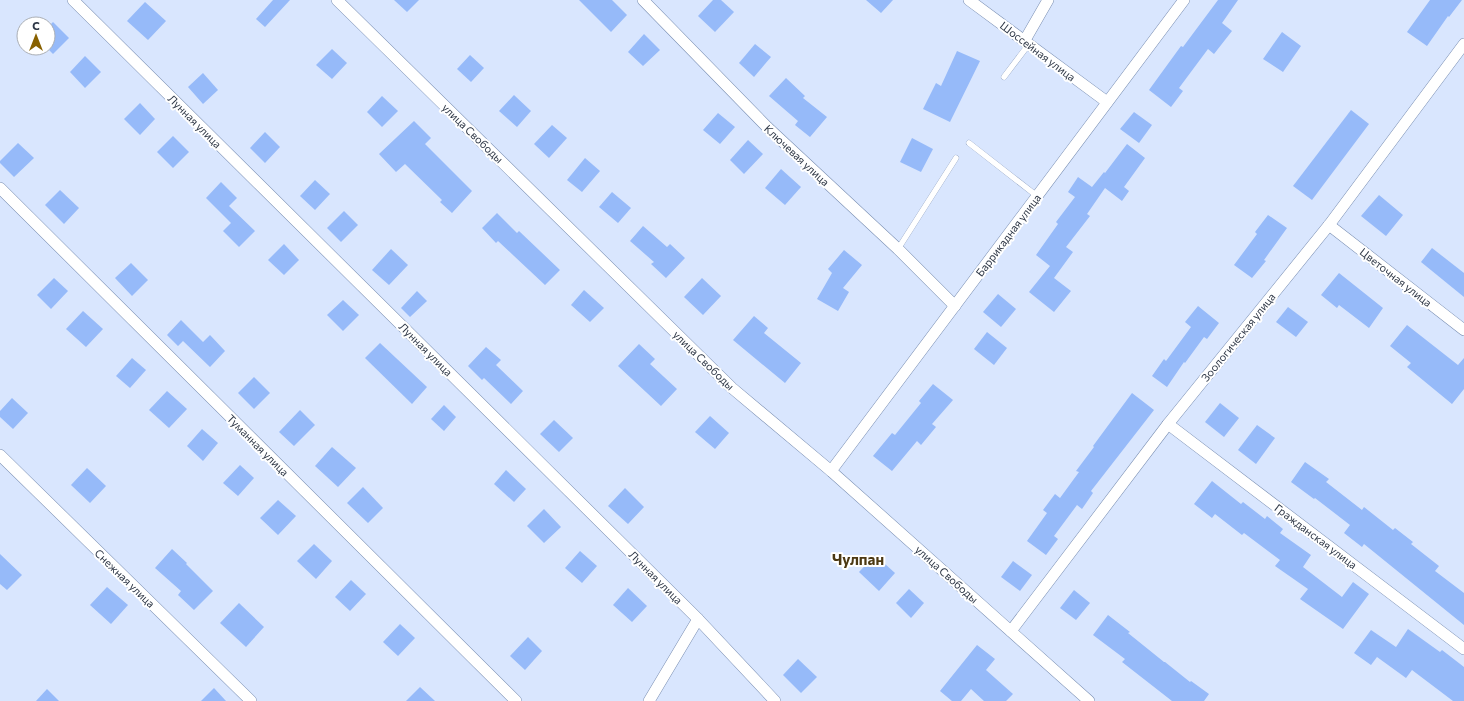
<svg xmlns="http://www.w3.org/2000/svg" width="1464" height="701" viewBox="0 0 1464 701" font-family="Commissioner,sans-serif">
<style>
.building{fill:#96baf9}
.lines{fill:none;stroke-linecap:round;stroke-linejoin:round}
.service-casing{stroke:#798eb2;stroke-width:6}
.minor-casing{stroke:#798eb2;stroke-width:12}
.service{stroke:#fff;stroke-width:5.5}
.minor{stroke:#fff;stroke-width:11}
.labels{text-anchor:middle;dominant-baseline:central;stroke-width:4;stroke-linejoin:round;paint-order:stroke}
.street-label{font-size:11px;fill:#2e3746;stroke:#fff}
.district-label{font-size:15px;font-weight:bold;fill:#4c3913;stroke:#fff}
</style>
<rect width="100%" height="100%" fill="#d9e6fe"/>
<g class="building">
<polygon points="273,0 290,0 265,27 256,19"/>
<polygon points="394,0 419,0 407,12"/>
<polygon points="579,0 612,0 627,15 611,32"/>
<polygon points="713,0 721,0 734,12 715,32 698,16"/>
<polygon points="866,0 893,0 881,13"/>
<polygon points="1218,0 1238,0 1222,23 1232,31 1214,54 1208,49 1179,88 1183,91 1171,107 1149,90 1181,46 1183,47"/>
<polygon points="1430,0 1462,0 1449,17 1448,16 1427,46 1407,32"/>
<polygon points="145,2 166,21 148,40 127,21"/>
<polygon points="53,22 69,38 53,54 48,49 48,27"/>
<polygon points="1282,32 1301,46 1283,72 1263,59"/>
<polygon points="644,34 660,50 643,66 628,52"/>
<polygon points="755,44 771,57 754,77 739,63"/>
<polygon points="332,49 347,63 332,79 316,65"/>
<polygon points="957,51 980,61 950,122 923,109 936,83 941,86"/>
<polygon points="470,55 484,68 471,82 457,69"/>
<polygon points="85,56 101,72 85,88 70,72"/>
<polygon points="203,73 218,90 203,104 188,87"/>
<polygon points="786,78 805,96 803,98 827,117 810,137 795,125 798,121 769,96"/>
<polygon points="514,95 531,111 517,127 499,111"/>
<polygon points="382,96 398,111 382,127 367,112"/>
<polygon points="140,103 155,119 140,135 124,119"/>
<polygon points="1351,110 1369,124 1312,200 1293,186"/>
<polygon points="1134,112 1152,125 1139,143 1120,129"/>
<polygon points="718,113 735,127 720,144 703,130"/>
<polygon points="414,121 431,138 425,144 472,191 452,213 440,202 442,200 405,164 396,172 379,154"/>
<polygon points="552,125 567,138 549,158 534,144"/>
<polygon points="265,132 280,147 265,163 250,148"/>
<polygon points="173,136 189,152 173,168 157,152"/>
<polygon points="912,138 933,149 921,172 900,162"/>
<polygon points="748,140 763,154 744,174 730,160"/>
<polygon points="18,143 34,158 14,177 0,163 0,161"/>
<polygon points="1127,144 1145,158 1124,187 1129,191 1122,201 1105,188 1087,214 1090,216 1066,247 1073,252 1054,278 1071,291 1054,312 1029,292 1050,266 1036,255 1058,224 1056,222 1075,197 1068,192 1078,177 1092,187 1104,172 1105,173"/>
<polygon points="585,158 600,171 582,192 567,180"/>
<polygon points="781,169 801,187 785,205 765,188"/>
<polygon points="315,180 330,194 315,210 300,196"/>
<polygon points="221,182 237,198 229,206 255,231 239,247 223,231 231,223 206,198"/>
<polygon points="60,190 79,208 64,224 45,205"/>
<polygon points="612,192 631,208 618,223 599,207"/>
<polygon points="1379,195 1403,215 1386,236 1361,216"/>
<polygon points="344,211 358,225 341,242 327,228"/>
<polygon points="497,213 517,233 519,231 560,270 545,285 498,241 496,243 482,228"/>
<polygon points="1268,215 1287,228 1264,260 1266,261 1252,278 1234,265 1257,234 1255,232"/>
<polygon points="643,226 667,247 670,244 685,258 666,278 651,264 654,262 630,241"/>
<polygon points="284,244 299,260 284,275 268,260"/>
<polygon points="1432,248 1464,273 1464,297 1421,262"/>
<polygon points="391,249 408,265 389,285 372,270"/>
<polygon points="844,250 862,265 843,288 849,292 838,311 817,299 832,273 828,269"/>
<polygon points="131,263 148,280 132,296 115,278"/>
<polygon points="1339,273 1383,308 1369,328 1339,305 1337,308 1321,295"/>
<polygon points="54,278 68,291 51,309 37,295"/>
<polygon points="702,278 721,296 703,315 684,297"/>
<polygon points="584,290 604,308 590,322 571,305"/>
<polygon points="417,291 427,301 410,317 401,308"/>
<polygon points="998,294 1016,309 1001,327 983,312"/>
<polygon points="343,300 359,315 343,331 327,315"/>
<polygon points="1198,306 1219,323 1207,339 1204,337 1185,363 1184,362 1167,387 1152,376 1164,359 1166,361 1191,327 1185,322"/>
<polygon points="1288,307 1308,322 1296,337 1276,322"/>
<polygon points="83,311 103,329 86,347 66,329"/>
<polygon points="754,316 768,328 764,333 801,363 785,383 733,340"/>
<polygon points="181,320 203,342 210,335 225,351 210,367 183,341 178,346 167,335"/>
<polygon points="1407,325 1458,365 1464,358 1464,389 1452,404 1407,367 1411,363 1390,346"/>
<polygon points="987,332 1007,348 994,365 974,349"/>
<polygon points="380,343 427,387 412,404 365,358"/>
<polygon points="639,344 655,359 650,364 677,389 661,406 618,366"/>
<polygon points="486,347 501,360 496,365 523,391 511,404 484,378 482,380 468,366"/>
<polygon points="132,358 146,370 130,388 116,376"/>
<polygon points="254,377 270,393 254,409 238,393"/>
<polygon points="933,384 953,400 932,424 936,427 921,445 917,441 892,471 873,456 892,433 895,435 921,403 919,401"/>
<polygon points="167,391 187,409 169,428 149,410"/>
<polygon points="1132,393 1154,410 1091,491 1093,493 1082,509 1077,505 1054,536 1058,539 1046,555 1027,541 1047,513 1043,510 1055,494 1060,498 1079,472 1076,471 1094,447 1093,446"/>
<polygon points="12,398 28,413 13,429 0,417 0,411"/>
<polygon points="1220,403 1239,418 1224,437 1205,422"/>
<polygon points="444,405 456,417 444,431 431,419"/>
<polygon points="300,410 315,425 294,446 279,432"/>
<polygon points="710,416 729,433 715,449 695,432"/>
<polygon points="554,420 573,438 559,452 540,434"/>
<polygon points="1257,425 1275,438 1256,464 1238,450"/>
<polygon points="202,429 218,443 203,461 187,446"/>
<polygon points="332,447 356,468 338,487 315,466"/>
<polygon points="1305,462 1329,479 1326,482 1362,510 1364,507 1393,530 1395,528 1413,542 1411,544 1439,566 1435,571 1464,593 1464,625 1364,544 1362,547 1344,533 1350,525 1315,498 1314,499 1291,482"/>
<polygon points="240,465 254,478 238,496 223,483"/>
<polygon points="87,468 106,486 90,503 71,485"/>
<polygon points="506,470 526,489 514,502 494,484"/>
<polygon points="1212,481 1241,504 1243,502 1265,519 1267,516 1283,529 1280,533 1311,555 1303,567 1342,597 1353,582 1369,594 1343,629 1300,599 1308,589 1275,566 1280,560 1244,533 1242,535 1215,514 1212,518 1194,504"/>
<polygon points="363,487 383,508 368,523 347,503"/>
<polygon points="625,488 644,507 628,524 608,506"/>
<polygon points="278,500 296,516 278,535 260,518"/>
<polygon points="544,509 561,527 544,543 527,526"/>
<polygon points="314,544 332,561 316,579 297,561"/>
<polygon points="172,549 187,563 186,564 213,591 194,610 178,595 181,591 155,568"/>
<polygon points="580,551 597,566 582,583 565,568"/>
<polygon points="0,554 22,575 7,590 0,584"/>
<polygon points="875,555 895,573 879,591 859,572"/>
<polygon points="1013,561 1032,575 1020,591 1001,577"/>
<polygon points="351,580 366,594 350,611 335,597"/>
<polygon points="107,587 128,605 111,624 90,605"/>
<polygon points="628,588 647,606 632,622 613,605"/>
<polygon points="909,589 924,603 911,618 896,603"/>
<polygon points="1074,590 1090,603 1076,620 1060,608"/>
<polygon points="239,603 264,627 246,647 220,623"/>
<polygon points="1108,615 1130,632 1128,633 1164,662 1165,662 1190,682 1191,681 1209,694 1204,701 1172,701 1122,662 1125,659 1093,635"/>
<polygon points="400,624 415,638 398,656 383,642"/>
<polygon points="1408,629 1440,652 1442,650 1464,667 1464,701 1453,701 1412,670 1406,678 1377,657 1371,665 1354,653 1371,630 1396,647"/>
<polygon points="528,637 542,651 525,670 510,656"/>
<polygon points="977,645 995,659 986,670 1013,694 1006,701 984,701 971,689 961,701 952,701 940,691"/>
<polygon points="798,659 817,677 801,693 783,675"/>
<polygon points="420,687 435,701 406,701"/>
<polygon points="214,688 226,701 201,701"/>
<polygon points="47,689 59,701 36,701"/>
</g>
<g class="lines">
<g class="service-casing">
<g id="service">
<polyline points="1004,77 1029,44"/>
<polyline points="969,143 1037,196"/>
<polyline points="898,249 956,158"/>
</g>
</g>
<g class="minor-casing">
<g id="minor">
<polyline points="73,0 698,619 775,701"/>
<polyline points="337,0 732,388 831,471 1089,701"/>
<polyline points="643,0 767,127 898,249 955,306"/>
<polyline points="969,0 1107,102"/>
<polyline points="1025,40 1048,0"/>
<polyline points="0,188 516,701"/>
<polyline points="1329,225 1464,330"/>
<polyline points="1168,424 1464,649"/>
<polyline points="0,455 251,701"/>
<polyline points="831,471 1184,0"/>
<polyline points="1011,631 1168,424 1329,225 1464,44"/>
<polyline points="649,701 698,619"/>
</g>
</g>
<use href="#service" class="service"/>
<use href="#minor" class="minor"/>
</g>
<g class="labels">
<g class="street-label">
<text transform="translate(1038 51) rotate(37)">Шоссейная улица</text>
<text transform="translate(195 121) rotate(45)">Лунная улица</text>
<text transform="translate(473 133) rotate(44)">улица Свободы</text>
<text transform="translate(797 155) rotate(43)">Ключевая улица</text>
<text transform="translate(1008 235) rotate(-53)">Баррикадная улица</text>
<text transform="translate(1396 277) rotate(38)">Цветочная улица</text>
<text transform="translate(1238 337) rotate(-51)">Зоологическая улица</text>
<text transform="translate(426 349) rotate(45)">Лунная улица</text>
<text transform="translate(704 360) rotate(44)">улица Свободы</text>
<text transform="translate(258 445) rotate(45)">Туманная улица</text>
<text transform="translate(1316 536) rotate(37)">Гражданская улица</text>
<text transform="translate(947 574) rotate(42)">улица Свободы</text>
<text transform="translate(656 577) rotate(45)">Лунная улица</text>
<text transform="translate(125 578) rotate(44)">Снежная улица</text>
</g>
<g class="district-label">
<text x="858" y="559">Чулпан</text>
</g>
</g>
<g transform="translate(36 36)"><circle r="19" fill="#ffffff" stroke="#abafb5"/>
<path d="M0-3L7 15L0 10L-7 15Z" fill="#886100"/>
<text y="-6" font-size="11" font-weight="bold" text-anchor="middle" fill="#2e3746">С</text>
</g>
</svg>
